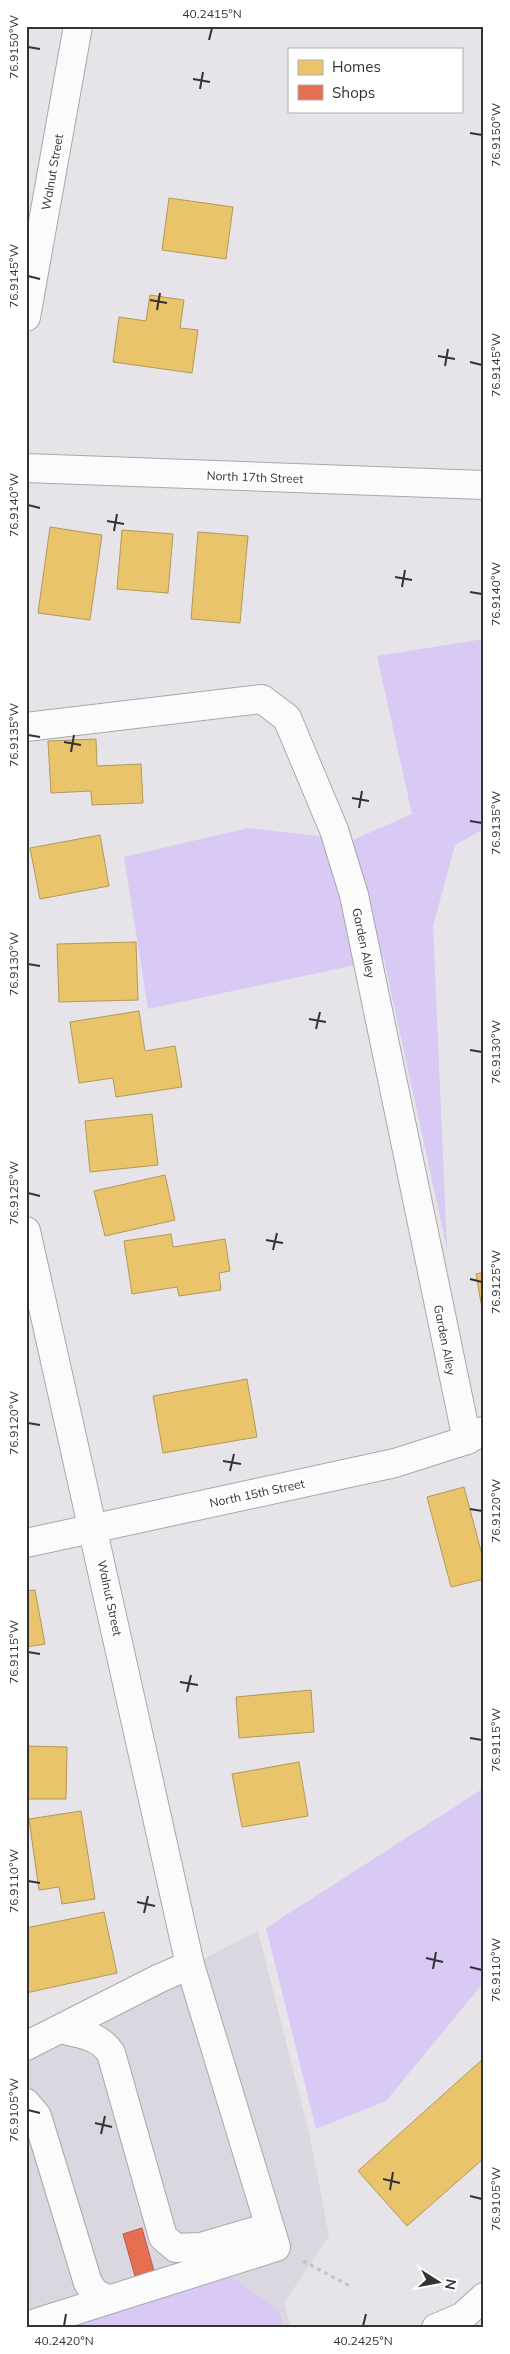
<svg xmlns="http://www.w3.org/2000/svg" width="510" height="2354" viewBox="0 0 510 2354" font-family="Mulish,sans-serif">
<style>
.built{fill:#dad7e0}
.green{fill:#d9c9f5}
.homes{fill:#e9c46a;stroke:#b2985a}
.shops{fill:#e76f51;stroke:#b15d49}
.lines{fill:none;stroke-linecap:round;stroke-linejoin:round}
.minor-casing{stroke:#a8a8aa;stroke-width:30}
.path{stroke:#c3c2c5;stroke-width:3;stroke-dasharray:4 4;stroke-linecap:butt}
.minor{stroke:#fbfbfc;stroke-width:28}
.ticks{fill:none;stroke:#333235;stroke-width:2}
.labels{text-anchor:middle;dominant-baseline:central;stroke-width:5;stroke-linejoin:round;paint-order:stroke}
.street-label{font-size:12px;fill:#333235;stroke:#fff}
.neatline{fill:none;stroke:#333235;stroke-width:2}
.ticks-label{font-size:12px;text-anchor:middle;fill:#333235}
</style>
<rect width="100%" height="100%" fill="#e6e4e8"/>
<polygon class="built" points="258,1931 310,2137 329,2236 284,2303 291,2328 26,2328 26,2051"/>
<g class="green">
<polygon points="484,639 484,829 455,845 433,926 447,1249 384,959 148,1009 124,857 248,828 353,840 412,814 377,656"/>
<polygon points="484,1788 484,1982 386,2101 316,2129 266,1928"/>
<polygon points="232,2277 280,2312 284,2328 35,2328"/>
</g>
<g class="homes">
<polygon points="169,198 233,207 226,259 162,250"/>
<polygon points="150,295 184,300 180,328 198,330 192,373 113,362 119,317 146,321"/>
<polygon points="50,527 102,535 90,620 38,613"/>
<polygon points="122,530 173,534 168,593 117,589"/>
<polygon points="198,532 248,536 240,623 191,619"/>
<polygon points="96,739 97,766 141,764 143,803 92,805 91,791 51,793 48,741"/>
<polygon points="100,835 109,886 40,899 30,848"/>
<polygon points="136,942 138,1000 59,1002 57,944"/>
<polygon points="139,1011 145,1051 175,1046 182,1087 116,1097 113,1078 79,1083 70,1022"/>
<polygon points="152,1114 158,1165 90,1172 85,1121"/>
<polygon points="165,1175 175,1220 105,1236 94,1191"/>
<polygon points="171,1234 173,1247 225,1239 230,1271 219,1273 221,1290 179,1296 177,1287 132,1294 124,1241"/>
<polygon points="484,1272 484,1320 476,1274"/>
<polygon points="247,1379 257,1437 163,1453 153,1396"/>
<polygon points="464,1487 484,1562 484,1579 451,1587 427,1497"/>
<polygon points="35,1590 45,1644 26,1647 26,1591"/>
<polygon points="311,1690 314,1732 239,1738 236,1697"/>
<polygon points="26,1746 67,1747 66,1799 26,1799"/>
<polygon points="299,1762 308,1816 242,1827 232,1774"/>
<polygon points="81,1811 95,1899 62,1904 59,1887 39,1890 29,1819"/>
<polygon points="104,1912 117,1973 26,1993 26,1928"/>
<polygon points="484,2058 484,2158 407,2226 358,2171"/>
</g>
<polygon class="shops" points="142,2228 154,2271 135,2276 123,2234"/>
<g class="lines">
<g class="minor-casing">
<g id="minor">
<polyline points="26,317 78,26"/>
<polyline points="26,468 484,485"/>
<polyline points="26,727 262,699 287,718 334,830 354,895 467,1440"/>
<polyline points="26,1231 190,1965 276,2247 26,2326"/>
<polyline points="26,1543 395,1463 467,1440 483,1431"/>
<path d="M60 2029C80 2034 99 2035 111 2053L163 2237 176 2248 201 2247 269 2227"/>
<polyline points="26,2046 160,1978 190,1965"/>
<polyline points="26,2103 37,2116 88,2283 95,2293 107,2299"/>
<polyline points="436,2328 462,2317 484,2297"/>
</g>
</g>
<polyline class="path" points="303,2261 350,2286"/>
<use href="#minor" class="minor"/>
</g>
<path class="ticks" d="M209 40 212 28M28 47 40 49M193 79 210 82M200 89 203 72M470 133 482 135M28 276 40 279M150 300 167 303M157 310 160 293M438 356 455 359M470 362 482 365M445 366 448 349M28 505 40 508M107 521 124 524M114 531 117 514M395 577 412 580M402 587 405 570M470 592 482 594M28 735 40 737M64 742 81 745M71 752 74 735M352 798 369 801M359 808 362 791M470 821 482 823M28 964 40 966M309 1019 326 1022M316 1029 320 1012M470 1050 482 1052M28 1193 40 1196M266 1240 283 1243M273 1250 277 1233M470 1279 482 1282M28 1423 40 1425M223 1461 241 1464M230 1471 234 1454M470 1509 482 1511M28 1652 40 1654M180 1682 198 1685M187 1692 191 1675M470 1738 482 1740M28 1881 40 1883M137 1902 155 1906M144 1913 148 1896M426 1958 443 1962M470 1967 482 1970M433 1969 436 1952M28 2110 40 2113M95 2123 112 2127M101 2134 105 2116M383 2179 400 2183M390 2190 393 2172M470 2196 482 2199M64 2326 66 2314M363 2326 366 2314"/>
<g class="labels">
<g class="street-label">
<text transform="translate(52 172) rotate(-80)">Walnut Street</text>
<text transform="translate(255 477) rotate(2)">North 17th Street</text>
<text transform="translate(364 943) rotate(78)">Garden Alley</text>
<text transform="translate(445 1340) rotate(79)">Garden Alley</text>
<text transform="translate(257 1493) rotate(-12)">North 15th Street</text>
<text transform="translate(110 1598) rotate(78)">Walnut Street</text>
</g>
</g>
<rect width="510" height="2354" fill="none" stroke="#ffffff" stroke-width="55"/>
<rect x="288" y="48" width="175" height="65" fill="#ffffff" stroke="#adadae"/>
<rect x="298" y="60" width="25" height="15" fill="#e9c46a" stroke="#adadae"/>
<text x="332" y="72" font-size="15" fill="#333235">Homes</text>
<rect x="298" y="85" width="25" height="15" fill="#e76f51" stroke="#adadae"/>
<text x="332" y="98" font-size="15" fill="#333235">Shops</text>
<g transform="translate(438 2282) rotate(101)" stroke="#ffffff" stroke-width="4" paint-order="stroke">
<path d="M0-4L9 19L0 12L-9 19Z" fill="#333235"/>
<text y="-8" font-size="14" font-weight="bold" text-anchor="middle" fill="#333235">N</text>
</g>
<rect x="28" y="28" width="454" height="2298" class="neatline"/>
<g class="ticks-label">
<text x="212" y="18">40.2415°N</text>
<text transform="translate(14 47) rotate(-90)" y="4">76.9150°W</text>
<text transform="translate(496 135) rotate(-90)" y="4">76.9150°W</text>
<text transform="translate(14 276) rotate(-90)" y="4">76.9145°W</text>
<text transform="translate(496 365) rotate(-90)" y="4">76.9145°W</text>
<text transform="translate(14 505) rotate(-90)" y="4">76.9140°W</text>
<text transform="translate(496 594) rotate(-90)" y="4">76.9140°W</text>
<text transform="translate(14 735) rotate(-90)" y="4">76.9135°W</text>
<text transform="translate(496 823) rotate(-90)" y="4">76.9135°W</text>
<text transform="translate(14 964) rotate(-90)" y="4">76.9130°W</text>
<text transform="translate(496 1052) rotate(-90)" y="4">76.9130°W</text>
<text transform="translate(14 1193) rotate(-90)" y="4">76.9125°W</text>
<text transform="translate(496 1282) rotate(-90)" y="4">76.9125°W</text>
<text transform="translate(14 1423) rotate(-90)" y="4">76.9120°W</text>
<text transform="translate(496 1511) rotate(-90)" y="4">76.9120°W</text>
<text transform="translate(14 1652) rotate(-90)" y="4">76.9115°W</text>
<text transform="translate(496 1740) rotate(-90)" y="4">76.9115°W</text>
<text transform="translate(14 1881) rotate(-90)" y="4">76.9110°W</text>
<text transform="translate(496 1970) rotate(-90)" y="4">76.9110°W</text>
<text transform="translate(14 2110) rotate(-90)" y="4">76.9105°W</text>
<text transform="translate(496 2199) rotate(-90)" y="4">76.9105°W</text>
<text x="64" y="2345">40.2420°N</text>
<text x="363" y="2345">40.2425°N</text>
</g>
</svg>
